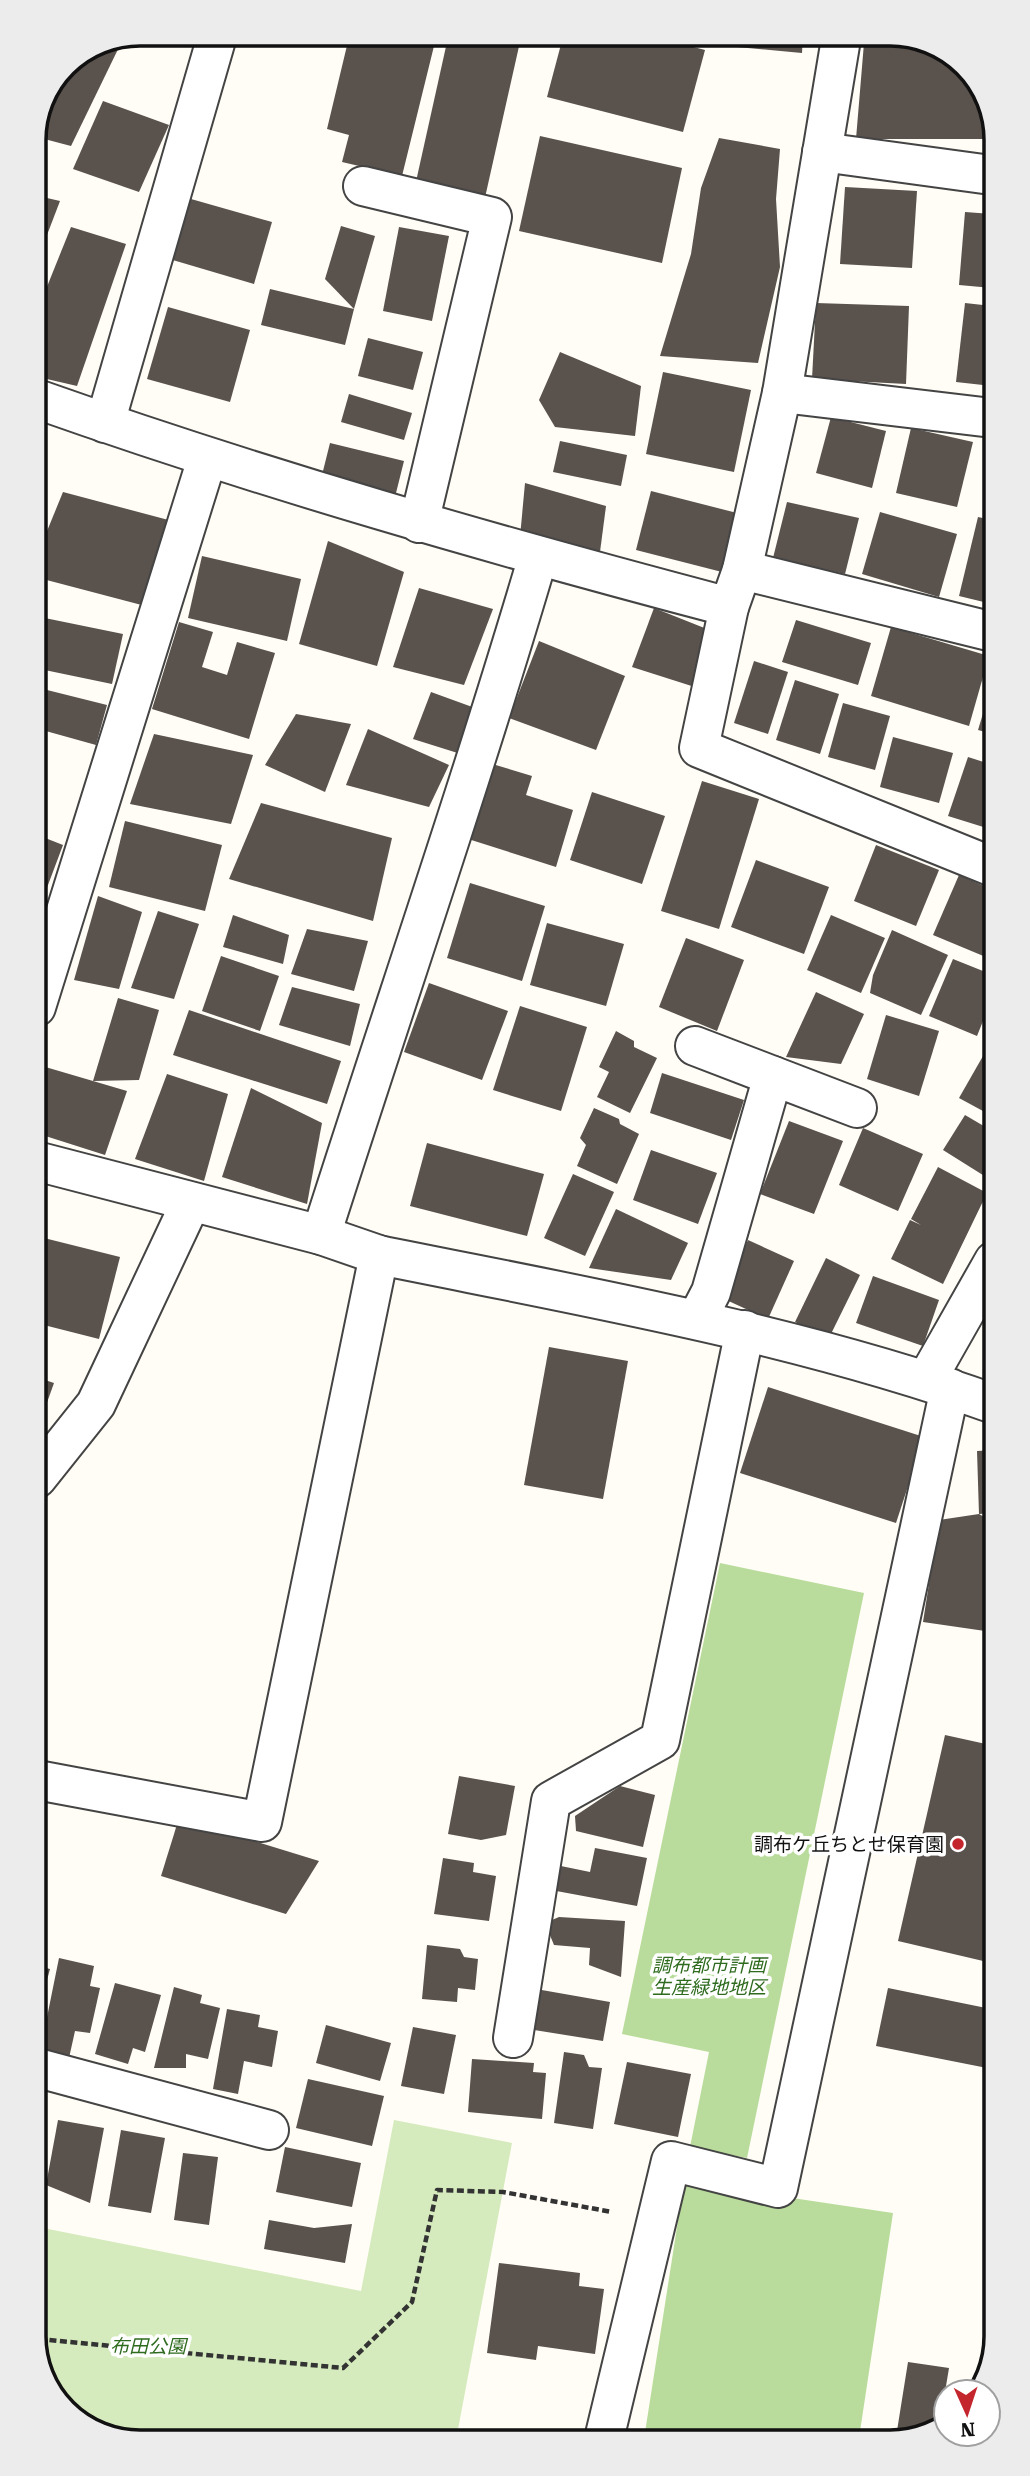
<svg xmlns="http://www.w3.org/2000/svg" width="1030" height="2476" viewBox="0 0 1030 2476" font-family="'Roboto Serif','Noto Sans JP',serif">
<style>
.green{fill:#d5ebbd}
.forest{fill:#b9dc9c}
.building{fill:#5a524d}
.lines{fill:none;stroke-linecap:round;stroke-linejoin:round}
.minor-casing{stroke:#444;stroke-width:42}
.path{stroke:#333;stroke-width:4.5;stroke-dasharray:7 3.5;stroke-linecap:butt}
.minor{stroke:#fff;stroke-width:38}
.poi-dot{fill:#c4262e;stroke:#fff;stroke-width:2.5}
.labels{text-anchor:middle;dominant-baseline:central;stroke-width:7;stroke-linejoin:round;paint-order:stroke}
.poi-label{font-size:19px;fill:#111;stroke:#fff;text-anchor:end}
.park-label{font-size:19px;font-style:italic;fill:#2f6b1f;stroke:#fff}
.rim{fill:none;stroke:#111;stroke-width:3.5}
</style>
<rect width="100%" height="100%" fill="#fffdf5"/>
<polygon class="green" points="394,2120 512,2143 456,2440 132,2442 74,2421 39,2370 38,2227 361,2291"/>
<g class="forest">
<polygon points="720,1563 864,1593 747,2158 690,2147 709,2052 622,2034"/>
<polygon points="684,2182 893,2213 859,2438 644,2439"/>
</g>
<g class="building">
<polygon points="350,33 381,33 434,46 402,176 342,162 349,135 327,129"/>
<polygon points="449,33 522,33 484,202 415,186"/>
<polygon points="564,33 640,33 705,50 683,132 547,97"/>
<polygon points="738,33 803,33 802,53 737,47"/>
<polygon points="122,41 71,146 33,136 65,64"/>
<polygon points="864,43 956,55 991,106 991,139 856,139"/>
<polygon points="103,101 169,125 139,192 73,169"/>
<polygon points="540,136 682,168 662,263 519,231"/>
<polygon points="719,138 780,149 776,199 780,267 758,363 660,356 691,254 701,188"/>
<polygon points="845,187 917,191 912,268 840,264"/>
<polygon points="34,195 60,201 34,269"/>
<polygon points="184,197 272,222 254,284 166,258"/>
<polygon points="965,212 992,214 992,288 959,285"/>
<polygon points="341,226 375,236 354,309 325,279"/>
<polygon points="71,227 126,244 77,386 34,376 34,319"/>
<polygon points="399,227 449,236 432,321 383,311"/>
<polygon points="270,289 354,309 345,345 261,325"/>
<polygon points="816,303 909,306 906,384 812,379"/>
<polygon points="965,303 992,306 992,386 956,382"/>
<polygon points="168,307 250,330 230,402 147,379"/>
<polygon points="368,338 423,352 413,390 358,376"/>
<polygon points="560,352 641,386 635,436 555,427 539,400"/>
<polygon points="663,372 751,390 734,472 646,454"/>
<polygon points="349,394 412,413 404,440 341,422"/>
<polygon points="831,417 886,431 872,488 816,473"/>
<polygon points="911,428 973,442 957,507 896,493"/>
<polygon points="560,441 627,455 621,486 553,472"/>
<polygon points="330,443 404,461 395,497 321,479"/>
<polygon points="525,483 606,506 600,552 520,537"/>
<polygon points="651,491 737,513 722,572 636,550"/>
<polygon points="63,492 176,522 153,608 39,578 45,536"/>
<polygon points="787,502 859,518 845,574 773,558"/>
<polygon points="880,512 957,534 939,597 862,574"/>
<polygon points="978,517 992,520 992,604 959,596"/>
<polygon points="34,534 45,536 35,573"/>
<polygon points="328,541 404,572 377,666 299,644"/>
<polygon points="202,556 301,579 287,641 188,618"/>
<polygon points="419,588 493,609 464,685 393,667"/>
<polygon points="654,608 717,633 701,689 632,667"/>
<polygon points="35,616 123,634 112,684 35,668"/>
<polygon points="796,620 871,643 858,685 782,662"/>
<polygon points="179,622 213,632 202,667 227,675 237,642 275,653 249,739 152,709"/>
<polygon points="891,627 989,656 969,726 871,696"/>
<polygon points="539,641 625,676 596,750 509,718"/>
<polygon points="754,661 788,672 768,734 734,723"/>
<polygon points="795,680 839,694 820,754 776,740"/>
<polygon points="992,684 993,684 993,734 978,730"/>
<polygon points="35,687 107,705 96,745 35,728"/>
<polygon points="431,692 475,708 464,755 413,739"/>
<polygon points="843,703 890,716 875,770 828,757"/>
<polygon points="296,714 351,724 325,792 265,765"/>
<polygon points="368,729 449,765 429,807 346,785"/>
<polygon points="154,734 253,755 231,824 130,804"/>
<polygon points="893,737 953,753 939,803 880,787"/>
<polygon points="968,757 993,765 993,830 948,816"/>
<polygon points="489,763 532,776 526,795 573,810 556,867 465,838"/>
<polygon points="702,781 759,799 719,929 661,911"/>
<polygon points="592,792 665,816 642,884 570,860"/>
<polygon points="261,803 392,838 373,921 229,879"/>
<polygon points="125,821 222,845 205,911 109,887"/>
<polygon points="35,834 63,845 36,917 35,917"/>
<polygon points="876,845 939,870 916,926 854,901"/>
<polygon points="756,860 829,887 804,954 731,927"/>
<polygon points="959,875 993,890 993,960 933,935"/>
<polygon points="470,883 545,906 522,981 447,958"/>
<polygon points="98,896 142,912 119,989 74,980"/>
<polygon points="158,911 199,924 174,999 131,988"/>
<polygon points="233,915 289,935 283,964 223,947"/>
<polygon points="831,915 885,938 861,993 807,970"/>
<polygon points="547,923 624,944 606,1006 530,985"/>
<polygon points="307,929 368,941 354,991 291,974"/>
<polygon points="892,930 948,955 921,1015 870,993 873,975"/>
<polygon points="686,938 744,960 717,1031 659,1007"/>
<polygon points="221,956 279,976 260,1031 202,1011"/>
<polygon points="953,959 993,975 993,996 977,1036 929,1016"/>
<polygon points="429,983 508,1011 482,1080 404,1052"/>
<polygon points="292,987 360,1004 350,1046 279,1025"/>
<polygon points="816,992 864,1014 841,1064 786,1057"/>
<polygon points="118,998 159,1010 139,1080 93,1081 127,1091 105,1155 36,1133 36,1085 42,1066 93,1081"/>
<polygon points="520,1006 587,1027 561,1111 493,1090"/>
<polygon points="189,1010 341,1061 327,1104 173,1055"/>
<polygon points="886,1015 939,1031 919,1096 867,1079"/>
<polygon points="616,1031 634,1041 634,1047 657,1058 630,1113 597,1097 609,1072 599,1067"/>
<polygon points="987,1049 994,1053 994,1117 959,1098"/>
<polygon points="662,1073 744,1100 731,1140 650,1113"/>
<polygon points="167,1074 228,1094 204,1181 135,1159"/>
<polygon points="251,1088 322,1123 307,1204 222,1177"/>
<polygon points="594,1108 619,1119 620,1124 639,1134 617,1184 577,1166 586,1145 580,1138"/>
<polygon points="965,1115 994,1132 994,1182 943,1150"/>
<polygon points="789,1121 843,1141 814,1214 760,1194"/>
<polygon points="863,1128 923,1154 898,1211 839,1185"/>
<polygon points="427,1143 544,1174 527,1236 410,1206"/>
<polygon points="651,1150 717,1173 698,1224 633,1200"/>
<polygon points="938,1167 987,1193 943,1284 891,1259 910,1220 921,1225 911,1219"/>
<polygon points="573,1174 614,1192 585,1256 544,1238"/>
<polygon points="616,1209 688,1243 671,1280 589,1268"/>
<polygon points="36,1236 120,1257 99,1339 36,1323"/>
<polygon points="748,1240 794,1261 768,1319 722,1298"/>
<polygon points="826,1258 860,1275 829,1338 795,1322"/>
<polygon points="873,1276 939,1300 923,1346 856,1323"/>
<polygon points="549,1347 628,1361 603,1499 524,1485"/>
<polygon points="36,1377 54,1383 40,1422 37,1421"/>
<polygon points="768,1387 924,1437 896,1523 740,1473"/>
<polygon points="995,1450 995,1513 979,1514 977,1451"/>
<polygon points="979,1514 995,1523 992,1632 923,1622 939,1520"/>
<polygon points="945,1735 995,1746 996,1964 898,1941"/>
<polygon points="459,1776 515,1786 506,1835 481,1840 448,1834"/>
<polygon points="620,1786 655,1795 643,1847 576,1831 575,1816"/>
<polygon points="179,1818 319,1861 286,1914 161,1876"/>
<polygon points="595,1848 647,1858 637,1906 551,1890 556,1865 590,1872"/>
<polygon points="443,1858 474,1863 473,1872 496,1876 489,1921 434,1914"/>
<polygon points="559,1917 625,1921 621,1977 589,1965 590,1948 554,1945 545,1923"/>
<polygon points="427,1945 460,1949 464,1957 478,1959 475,1990 458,1988 457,2002 422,1999"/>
<polygon points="59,1958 94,1966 90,1986 100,1988 90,2033 75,2031 69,2058 40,2052"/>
<polygon points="38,1966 50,1969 39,2009 38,2009"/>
<polygon points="115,1983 161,1995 145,2052 133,2048 128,2064 95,2054"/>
<polygon points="174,1987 202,1995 200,2003 220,2008 208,2059 186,2054 186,2068 154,2068"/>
<polygon points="888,1988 996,2010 987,2068 876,2046"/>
<polygon points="536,1989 610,2002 603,2041 528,2029"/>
<polygon points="227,2009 260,2015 258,2027 278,2031 272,2067 244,2061 238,2094 213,2089"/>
<polygon points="326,2025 391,2043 380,2081 316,2063"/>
<polygon points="413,2027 456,2035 444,2094 401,2086"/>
<polygon points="564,2052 584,2055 589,2067 602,2068 593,2129 554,2123"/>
<polygon points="472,2059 534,2063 533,2072 546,2073 542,2119 468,2112"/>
<polygon points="627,2062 691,2074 678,2137 614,2124"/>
<polygon points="308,2079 384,2096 372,2146 296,2128"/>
<polygon points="58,2120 104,2128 90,2203 46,2185"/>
<polygon points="121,2130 165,2138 151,2213 108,2206"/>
<polygon points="38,2141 45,2143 39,2169 38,2169"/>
<polygon points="285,2147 361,2163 352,2207 276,2192"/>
<polygon points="183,2153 218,2157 209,2225 174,2220"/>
<polygon points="269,2220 314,2228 352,2224 345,2263 264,2249"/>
<polygon points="499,2263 580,2273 579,2286 604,2289 595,2354 538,2346 536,2360 487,2353"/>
<polygon points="908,2362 949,2368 944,2398 946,2422 924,2437 896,2437"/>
</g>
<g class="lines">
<g class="minor-casing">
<g id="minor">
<polyline points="822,152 991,175"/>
<polyline points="363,186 492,217 419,523"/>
<polyline points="782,393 992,418"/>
<path d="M34 398C263 479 494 545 729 607L742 570 782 393 842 33"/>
<polyline points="105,423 218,33"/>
<polyline points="742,570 993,632"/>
<polyline points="729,607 699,748 993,867"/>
<polyline points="36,1007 207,459"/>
<polyline points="695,1046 857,1108"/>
<path d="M36 1161 321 1235 379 1255C586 1297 795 1333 994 1404"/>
<path d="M321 1235C393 1009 471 784 538 557"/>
<polyline points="697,1319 711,1292 773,1076"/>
<polyline points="927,1379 994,1261"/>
<polyline points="37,1478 96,1404 191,1202"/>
<polyline points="37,1780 262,1822 379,1255"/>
<polyline points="513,2038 551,1801 660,1740 745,1330"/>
<polyline points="38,2068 269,2130"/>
<polyline points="604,2439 671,2161 778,2188 950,1388"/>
</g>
</g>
<g class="path">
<polyline points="39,2339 343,2368 412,2302 437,2190 503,2192 612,2212"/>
<polyline points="39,2357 44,2338"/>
</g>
<use href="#minor" class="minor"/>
</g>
<circle class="poi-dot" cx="958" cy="1844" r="7"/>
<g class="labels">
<g class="poi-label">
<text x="944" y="1844">調布ケ丘ちとせ保育園</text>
</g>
<g class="park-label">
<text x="709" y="1965">調布都市計画<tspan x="709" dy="22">生産緑地地区</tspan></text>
<text x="148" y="2346">布田公園</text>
</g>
</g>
<path d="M0 0H1030V2476H0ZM140 46H890A94 94 0 0 1 984 140V2336A94 94 0 0 1 890 2430H140A94 94 0 0 1 46 2336V140A94 94 0 0 1 140 46Z" fill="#ececec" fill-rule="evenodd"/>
<path class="rim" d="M140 46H890A94 94 0 0 1 984 140V2336A94 94 0 0 1 890 2430H140A94 94 0 0 1 46 2336V140A94 94 0 0 1 140 46Z"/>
<g transform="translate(967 2413) rotate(177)"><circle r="33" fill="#ffffff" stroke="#a0a0a0" stroke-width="2"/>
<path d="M0-5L12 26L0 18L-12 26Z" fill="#c4262e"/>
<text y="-10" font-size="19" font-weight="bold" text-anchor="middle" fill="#111111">N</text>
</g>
</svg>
